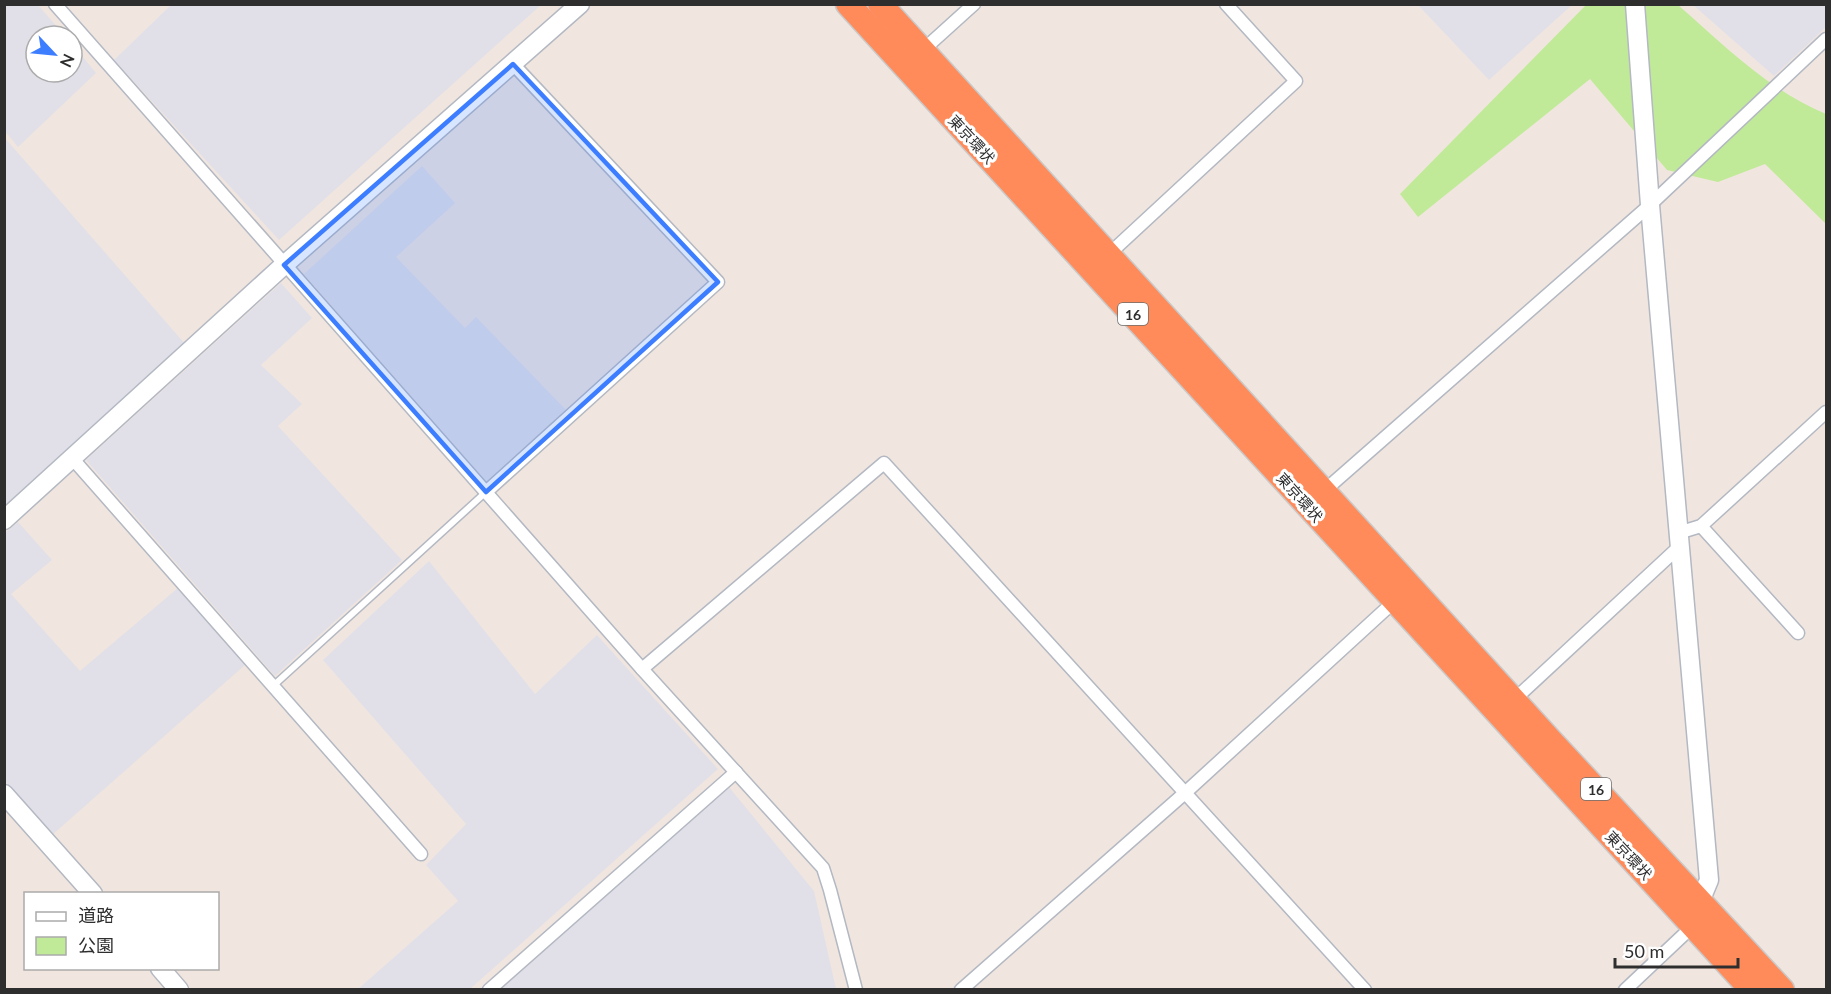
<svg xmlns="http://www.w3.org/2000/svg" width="1831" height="994" viewBox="0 0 1831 994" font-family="Lato,'Noto Sans JP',sans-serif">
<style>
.industrial{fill:#e1e0e8}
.green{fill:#c0ea98}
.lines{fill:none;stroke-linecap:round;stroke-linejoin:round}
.lane-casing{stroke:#b3b8c2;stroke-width:9}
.street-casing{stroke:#b3b8c2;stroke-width:15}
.secondary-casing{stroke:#b3b8c2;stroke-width:21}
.highway-casing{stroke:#c9c9c9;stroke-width:27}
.lane{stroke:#fff;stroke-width:6}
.street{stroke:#fff;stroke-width:12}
.secondary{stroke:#fff;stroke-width:18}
.highway{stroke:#ff8b5b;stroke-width:24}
.marked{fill:#3d7dff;fill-opacity:0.2;stroke:#3d7dff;stroke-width:4.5;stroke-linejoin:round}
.labels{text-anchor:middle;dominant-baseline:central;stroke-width:6;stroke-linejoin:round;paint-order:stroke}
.shield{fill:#fff;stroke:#6d6d6d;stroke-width:1.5}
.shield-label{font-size:14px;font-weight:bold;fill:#2e2e2e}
.street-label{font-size:15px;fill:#2e2e2e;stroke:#fff}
</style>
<rect width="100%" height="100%" fill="#f0e6df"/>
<g class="industrial">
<polygon points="172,4 541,4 541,5 279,240 114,60"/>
<polygon points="4,5 38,5 65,36 36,36 36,72 72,72 72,44 96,73 18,147 5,131"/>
<polygon points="1418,5 1572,5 1489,80"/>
<polygon points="1693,5 1826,5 1826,27 1774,76"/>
<polygon points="4,137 186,345 5,507 4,507"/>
<polygon points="422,166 455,203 396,257 465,328 476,317 566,410 486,483 304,274"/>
<polygon points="281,283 312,318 261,365 302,404 278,426 402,560 275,676 86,460"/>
<polygon points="18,522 52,560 11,594 80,671 178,588 245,665 52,835 5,781 4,534"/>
<polygon points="429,561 535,694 597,635 718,769 470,989 358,989 458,901 426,865 466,824 323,660"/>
<polygon points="729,787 814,891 836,989 501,989"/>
</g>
<path class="green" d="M1586 5H1678C1725 46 1767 89 1826 114V224L1765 164 1718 182 1667 170 1590 79 1418 217 1400 194Z"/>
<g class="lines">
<g class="lane-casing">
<polyline id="lane" points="273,686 486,492"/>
</g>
<g class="street-casing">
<g id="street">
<polyline points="55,4 642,669 823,868 830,890 856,990"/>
<polyline points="922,51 974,4"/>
<polyline points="1108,255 1296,81 1226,4"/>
<polyline points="72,458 421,854"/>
<polyline points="1324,491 1650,205 1826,39"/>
<polyline points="486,492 718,282 513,64"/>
<polyline points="1701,526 1798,633"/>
<polyline points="1678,533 1701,526 1826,412"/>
<polyline points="642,669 884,463 1365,990"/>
<polyline points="1515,699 1679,547"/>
<polyline points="489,990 736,772"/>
<polyline points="961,990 1186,792 1398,598"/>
<polyline points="1625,990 1694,925"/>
</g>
</g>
<g class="secondary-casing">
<g id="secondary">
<polyline points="1635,4 1650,205 1709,880 1704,892 1698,898"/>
<polyline points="4,520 284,265 580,4"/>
<polyline points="4,794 93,894"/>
<polyline points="160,968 179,990"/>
</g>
</g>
<g class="highway-casing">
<g id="highway">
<polyline points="848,4 1752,990"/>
<polyline points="880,4 1549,739 1782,990"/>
</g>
</g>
<use href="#lane" class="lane"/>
<use href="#street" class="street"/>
<use href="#secondary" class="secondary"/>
<use href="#highway" class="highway"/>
</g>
<path class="marked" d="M513 64 718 282 486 492 284 265Z"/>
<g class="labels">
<g class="shield">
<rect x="1118" y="303" width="30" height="22" rx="4.5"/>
<rect x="1581" y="778" width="30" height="22" rx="4.5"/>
</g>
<g class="shield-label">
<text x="1133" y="314">16</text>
<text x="1596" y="789">16</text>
</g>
<g class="street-label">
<text transform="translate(972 139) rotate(47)">東京環状</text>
<text transform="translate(1300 497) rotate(48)">東京環状</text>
<text transform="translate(1629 855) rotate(47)">東京環状</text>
</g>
</g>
<rect width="1831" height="994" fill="none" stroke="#2e2e2e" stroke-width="12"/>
<rect x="24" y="892" width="195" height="78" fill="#ffffff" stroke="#ababab" stroke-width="1.5"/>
<rect x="36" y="912" width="30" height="9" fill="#ffffff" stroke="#ababab" stroke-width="1.5"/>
<text x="78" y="922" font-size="18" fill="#2e2e2e">道路</text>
<rect x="36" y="937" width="30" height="18" fill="#c0ea98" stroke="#ababab" stroke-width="1.5"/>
<text x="78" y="952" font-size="18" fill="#2e2e2e">公園</text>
<g transform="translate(54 54) rotate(116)"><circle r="28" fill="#ffffff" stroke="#ababab" stroke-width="1.5"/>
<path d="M0-4.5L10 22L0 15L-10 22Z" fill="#3d7dff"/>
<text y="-9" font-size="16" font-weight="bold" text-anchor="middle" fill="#2e2e2e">N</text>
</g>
<path d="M1615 958v9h123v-9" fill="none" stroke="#2e2e2e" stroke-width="3"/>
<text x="1624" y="958" font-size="18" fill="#2e2e2e" stroke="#ffffff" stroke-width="4.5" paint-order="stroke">50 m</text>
</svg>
